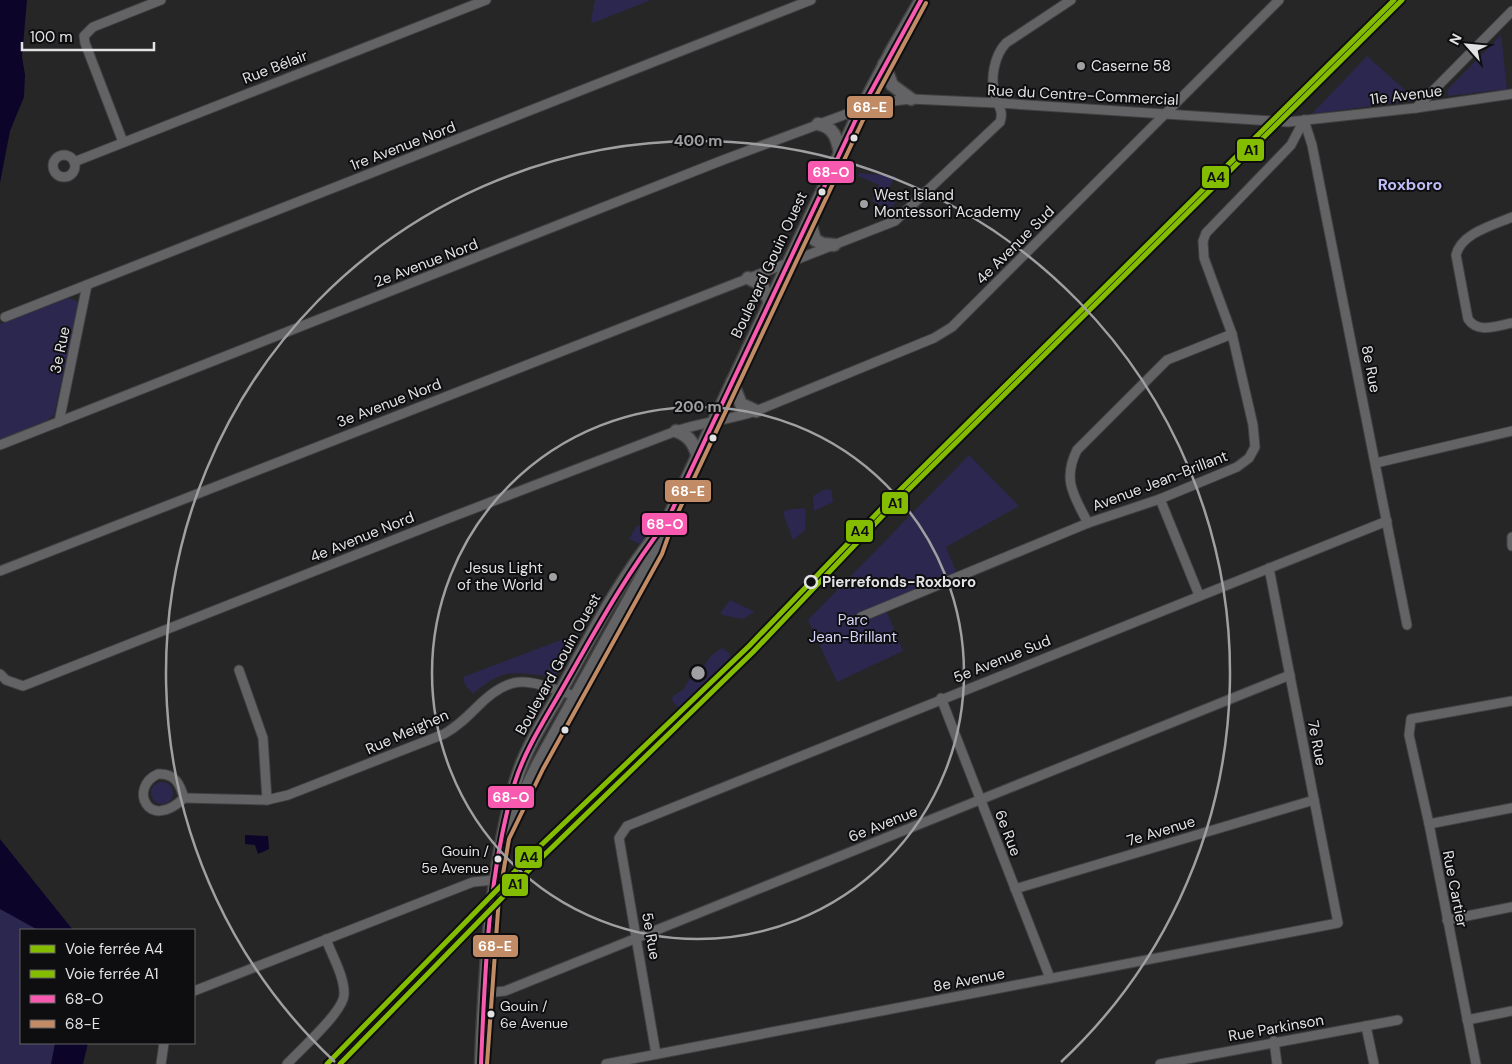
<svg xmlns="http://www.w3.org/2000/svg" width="1512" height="1064" viewBox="0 0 1512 1064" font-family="'DM Sans',sans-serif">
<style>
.green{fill:#2c274f}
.water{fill:#0d042a}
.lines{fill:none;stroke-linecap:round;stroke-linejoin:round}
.street-casing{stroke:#414142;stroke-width:11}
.secondary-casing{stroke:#414142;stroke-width:15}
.street{stroke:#636365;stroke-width:9}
.secondary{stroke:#636365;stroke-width:12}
.bus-1-casing{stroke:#0e0e10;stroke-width:8}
.bus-2-casing{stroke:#0e0e10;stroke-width:8}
.bus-1{stroke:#f75aaf;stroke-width:4}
.bus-2{stroke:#c18c65;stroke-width:4}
.rail-1-casing{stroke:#0e0e10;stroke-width:9}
.rail-2-casing{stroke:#0e0e10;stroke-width:9}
.rail-1{stroke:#84bd00;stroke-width:5}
.rail-2{stroke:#84bd00;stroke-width:5}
.ring{fill:none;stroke:#a0a0a2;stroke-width:2.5}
.poi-dot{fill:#a0a0a2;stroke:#0e0e10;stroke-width:2}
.bus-dot{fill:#e2e2e4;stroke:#0e0e10;stroke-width:2}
.stop-dot{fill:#0e0e10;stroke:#e2e2e4;stroke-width:2.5}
.labels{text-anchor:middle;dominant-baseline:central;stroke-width:4;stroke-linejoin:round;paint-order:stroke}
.bus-label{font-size:14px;fill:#e2e2e4;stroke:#0e0e10;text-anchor:end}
.poi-label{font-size:15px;fill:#e2e2e4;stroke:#0e0e10;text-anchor:start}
.street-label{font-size:15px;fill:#e2e2e4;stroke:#0e0e10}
.stop-label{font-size:15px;font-weight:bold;fill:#e2e2e4;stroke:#0e0e10;text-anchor:start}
.park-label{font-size:15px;fill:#d4d3f9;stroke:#0e0e10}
.neighbourhood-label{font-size:16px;font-weight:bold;fill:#bfbdf6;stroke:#0e0e10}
.centre{fill:#a0a0a2;stroke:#0e0e10;stroke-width:2.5}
.ring-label{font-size:15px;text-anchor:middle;font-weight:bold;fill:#a0a0a2;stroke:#0e0e10;stroke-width:4;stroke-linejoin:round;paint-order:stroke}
.line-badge{stroke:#0e0e10;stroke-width:2}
.badge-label{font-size:14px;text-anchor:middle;font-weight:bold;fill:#fff}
.pale-badge-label{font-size:14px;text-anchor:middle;font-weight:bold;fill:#111}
</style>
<rect width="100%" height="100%" fill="#262627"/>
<g class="green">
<polygon points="595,0 651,0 593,23 591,20"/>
<polygon points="1501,35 1507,89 1448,96 1447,90"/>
<polygon points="1367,56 1416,100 1312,114"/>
<polygon points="859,173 895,176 885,197 896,202 890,210 872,201 879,185 858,176"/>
<polygon points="68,298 77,301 78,307 54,415 48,420 0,439 0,324"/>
<polygon points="969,455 1019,506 946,547 958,577 885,608 903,651 837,682 808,620"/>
<polygon points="826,489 831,490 833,502 814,511 813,496"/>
<polygon points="803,508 806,510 805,530 793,540 783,513 786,510"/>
<polygon points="647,522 653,522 640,544 629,539 636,527"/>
<polygon points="730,600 753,611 754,612 743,619 722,615 721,612"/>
<path d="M577 634 580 636 560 670 554 676C513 675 508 664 473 694L465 685 463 677Z"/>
<path d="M722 648 729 653 734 665 692 708C684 710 676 708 672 700L673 696 683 690 692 675 698 674 712 655Z"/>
<circle cx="162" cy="793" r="11"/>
<polygon points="0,886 61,930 21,930 21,1043 73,1043 65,1064 0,1064"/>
</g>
<g class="water">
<polygon points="0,0 27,0 22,57 25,75 24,97 10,131 0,183"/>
<polygon points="245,835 268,836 269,849 258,854 255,845 245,844"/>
<polygon points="0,839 73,930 38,930 0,909"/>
<polygon points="55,1043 88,1043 83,1064 51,1064"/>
</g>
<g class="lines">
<g class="street-casing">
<g id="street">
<polyline points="1416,108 1512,11"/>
<polyline points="1304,120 1312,145 1407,625"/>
<polyline points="123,142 85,43 84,36 93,27 161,0"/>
<circle cx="64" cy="166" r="11"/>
<polyline points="74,162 486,0"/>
<path d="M1512 217C1494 225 1461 233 1456 255L1468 319C1478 334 1496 326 1512 323"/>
<polyline points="5,317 811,0"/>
<polyline points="59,422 87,285"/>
<polyline points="0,445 723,160 876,103 911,99 998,103 1288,122 1416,108 1512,94"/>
<polyline points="1376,463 1512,431"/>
<polyline points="1160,499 1199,595"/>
<path d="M1088 523C1074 496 1062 480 1077 450L1167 360 1232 334"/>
<polyline points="1512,537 1512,546"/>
<path d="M0 571 895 221 1000 122C1004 111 998 106 995 96 990 79 994 56 1006 43L1071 0"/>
<polyline points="861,617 1088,523 1160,499 1237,467 1249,458 1255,447 1253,425 1232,334 1204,258 1203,241 1206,233 1291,145 1304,120"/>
<polyline points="239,670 263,738 267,800"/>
<path d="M0 674 6 680 23 686 444 520 676 431C703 422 729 420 756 411L934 338 952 327 1279 0"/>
<polyline points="941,698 1050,978"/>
<path d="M158 774C175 773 180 784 184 798 148 833 128 787 158 774Z"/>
<path d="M184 798 267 800 288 795 444 734C457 727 467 717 477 707 515 669 530 682 576 696"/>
<polyline points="1429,824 1512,808"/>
<polyline points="1015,889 1314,800"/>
<polyline points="1447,920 1512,907"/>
<polyline points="194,991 473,882 495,880"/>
<polyline points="485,993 505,991 1290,675"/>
<polyline points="1467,1020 1512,1011"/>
<polyline points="1366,1026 1374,1064"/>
<polyline points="1274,1041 1277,1064"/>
<polyline points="656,1054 619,838 627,826 1387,521"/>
<polyline points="161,1064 164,1043"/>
<path d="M287 1064C300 1050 343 1012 344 995 345 977 332 956 326 939"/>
<polyline points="606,1064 1338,923 1269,568"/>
<polyline points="1160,1064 1398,1020"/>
<polyline points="1476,1064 1429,824 1409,735 1411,719 1512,701"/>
</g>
</g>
<g class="secondary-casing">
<g id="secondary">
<polyline points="884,64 892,85 911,99"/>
<path d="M818 124C834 127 837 138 840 153"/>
<polyline points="809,219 815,240 823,244 834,245"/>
<polyline points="748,278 762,285 770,303"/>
<polyline points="732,382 741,404 756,411"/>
<path d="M676 431C690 436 694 444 698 457"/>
<polyline points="503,837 537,766 656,551 667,521 857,117 893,48 921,0"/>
<path d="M481 1064C485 970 490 874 515 784 524 750 545 719 562 689 592 634 621 577 661 529"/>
</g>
</g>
<use href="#street" class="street"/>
<use href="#secondary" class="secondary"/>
<g class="bus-1-casing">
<path id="bus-1" d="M481 1064C485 970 488 873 515 782 525 750 544 721 561 691 594 633 626 574 667 521L857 117 921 0"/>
</g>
<g class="bus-2-casing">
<polyline id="bus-2" points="487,1064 499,897 509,839 543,769 662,554 673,523 863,120 926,3"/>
</g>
<use href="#bus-1" class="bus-1"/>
<use href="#bus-2" class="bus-2"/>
<g class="rail-1-casing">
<polyline id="rail-1" points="327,1064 535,851 749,646 887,503 1394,0"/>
</g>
<g class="rail-2-casing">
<polyline id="rail-2" points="340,1064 532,867 753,652 890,508 1402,0"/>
</g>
<use href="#rail-1" class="rail-1"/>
<use href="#rail-2" class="rail-2"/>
</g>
<g class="ring">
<circle cx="698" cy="673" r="266"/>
<path d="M335 1062A532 532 0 1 1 1061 1062"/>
</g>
<g class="poi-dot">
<circle cx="1081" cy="66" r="5"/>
<circle cx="864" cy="204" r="5"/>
<circle cx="553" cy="577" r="5"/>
</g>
<g class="bus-dot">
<circle cx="854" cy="138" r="4.5"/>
<circle cx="822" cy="192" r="4.5"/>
<circle cx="713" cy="438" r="4.5"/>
<circle cx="565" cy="730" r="4.5"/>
<circle cx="498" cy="859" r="4.5"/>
<circle cx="491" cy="1014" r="4.5"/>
</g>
<circle class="stop-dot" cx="811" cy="582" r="6"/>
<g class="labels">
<g class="bus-label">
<text x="489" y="851">Gouin /<tspan x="489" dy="17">5e Avenue</tspan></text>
<text x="500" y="1006" text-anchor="start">Gouin /<tspan x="500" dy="17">6e Avenue</tspan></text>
</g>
<g class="poi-label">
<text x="1091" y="66">Caserne 58</text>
<text x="874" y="195">West Island<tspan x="874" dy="17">Montessori Academy</tspan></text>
<text x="543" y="568" text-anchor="end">Jesus Light<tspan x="543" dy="17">of the World</tspan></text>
</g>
<g class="street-label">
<text transform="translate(275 67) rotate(-21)">Rue Bélair</text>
<text transform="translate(1083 95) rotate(3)">Rue du Centre-Commercial</text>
<text transform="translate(1406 95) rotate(-7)">11e Avenue</text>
<text transform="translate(403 146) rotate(-21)">1re Avenue Nord</text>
<text transform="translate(1015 245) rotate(-45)">4e Avenue Sud</text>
<text transform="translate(426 263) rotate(-21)">2e Avenue Nord</text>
<text transform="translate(769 265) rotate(-65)">Boulevard Gouin Ouest</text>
<text transform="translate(60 350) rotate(-78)">3e Rue</text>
<text transform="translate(1371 369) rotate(79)">8e Rue</text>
<text transform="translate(389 403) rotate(-21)">3e Avenue Nord</text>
<text transform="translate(1160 481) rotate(-21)">Avenue Jean-Brillant</text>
<text transform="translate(362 537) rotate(-22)">4e Avenue Nord</text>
<text transform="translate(1002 659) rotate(-22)">5e Avenue Sud</text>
<text transform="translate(558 664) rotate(-61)">Boulevard Gouin Ouest</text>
<text transform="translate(407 732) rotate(-24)">Rue Meighen</text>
<text transform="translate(1317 743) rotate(79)">7e Rue</text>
<text transform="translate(883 824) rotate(-22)">6e Avenue</text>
<text transform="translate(1161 831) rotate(-17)">7e Avenue</text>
<text transform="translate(1008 833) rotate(69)">6e Rue</text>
<text transform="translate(1455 889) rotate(79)">Rue Cartier</text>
<text transform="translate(651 936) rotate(80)">5e Rue</text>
<text transform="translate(969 980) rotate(-11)">8e Avenue</text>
<text transform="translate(1276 1028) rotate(-10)">Rue Parkinson</text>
</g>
<g class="stop-label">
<text x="822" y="582">Pierrefonds-Roxboro</text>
</g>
<g class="park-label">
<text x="853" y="620">Parc<tspan x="853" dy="17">Jean-Brillant</tspan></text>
</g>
<g class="neighbourhood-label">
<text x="1410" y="184">Roxboro</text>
</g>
</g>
<circle cx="698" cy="673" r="8" class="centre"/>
<g class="ring-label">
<text x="698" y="146">400 m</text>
<text x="698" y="412">200 m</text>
</g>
<g class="line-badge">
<rect x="846" y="95" width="48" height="24" rx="5" fill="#c18c65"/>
<rect x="1236" y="138" width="29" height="24" rx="5" fill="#84bd00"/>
<rect x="807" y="160" width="48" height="24" rx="5" fill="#f75aaf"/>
<rect x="1201" y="165" width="29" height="24" rx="5" fill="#84bd00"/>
<rect x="664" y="479" width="48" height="24" rx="5" fill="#c18c65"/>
<rect x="881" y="491" width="28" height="24" rx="5" fill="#84bd00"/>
<rect x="641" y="512" width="47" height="24" rx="5" fill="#f75aaf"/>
<rect x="845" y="519" width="29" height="24" rx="5" fill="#84bd00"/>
<rect x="487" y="785" width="48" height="24" rx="5" fill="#f75aaf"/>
<rect x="514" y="845" width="29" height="24" rx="5" fill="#84bd00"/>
<rect x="501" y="873" width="28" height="24" rx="5" fill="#84bd00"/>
<rect x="472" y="934" width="47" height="24" rx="5" fill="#c18c65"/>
</g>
<g class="badge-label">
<text x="870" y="112">68-E</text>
<text x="831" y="177">68-O</text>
<text x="688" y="496">68-E</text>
<text x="665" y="529">68-O</text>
<text x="511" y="802">68-O</text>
<text x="495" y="951">68-E</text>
</g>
<g class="pale-badge-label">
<text x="1251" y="155">A1</text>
<text x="1216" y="182">A4</text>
<text x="895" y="508">A1</text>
<text x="860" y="536">A4</text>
<text x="529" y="862">A4</text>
<text x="515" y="889">A1</text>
</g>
<rect x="20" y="929" width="175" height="115" fill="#0e0e10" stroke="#636365"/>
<rect x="30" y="945" width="25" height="8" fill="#84bd00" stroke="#636365"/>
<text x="65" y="954" font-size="15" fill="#e2e2e4">Voie ferrée A4</text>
<rect x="30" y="970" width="25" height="8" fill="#84bd00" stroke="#636365"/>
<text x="65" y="979" font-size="15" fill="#e2e2e4">Voie ferrée A1</text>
<rect x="30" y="995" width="25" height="8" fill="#f75aaf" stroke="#636365"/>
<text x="65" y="1004" font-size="15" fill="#e2e2e4">68-O</text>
<rect x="30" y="1020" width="25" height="8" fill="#c18c65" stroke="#636365"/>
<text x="65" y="1029" font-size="15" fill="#e2e2e4">68-E</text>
<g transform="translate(1467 45) rotate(297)" stroke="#0e0e10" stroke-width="4" paint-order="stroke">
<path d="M0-4L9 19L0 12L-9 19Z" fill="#e2e2e4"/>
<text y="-8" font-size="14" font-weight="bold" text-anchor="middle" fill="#e2e2e4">N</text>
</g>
<path d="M22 42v8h132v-8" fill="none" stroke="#e2e2e4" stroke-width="2.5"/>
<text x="30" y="42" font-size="15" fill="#e2e2e4" stroke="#0e0e10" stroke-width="4" paint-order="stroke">100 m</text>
</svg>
